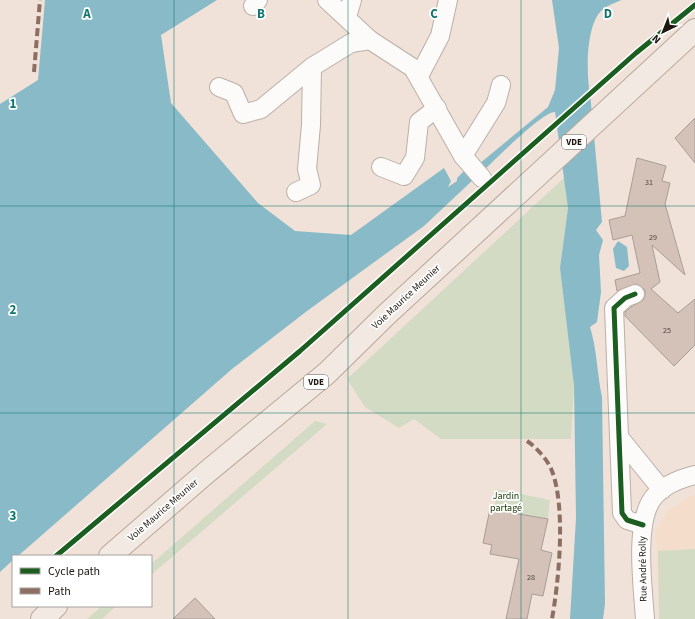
<svg xmlns="http://www.w3.org/2000/svg" width="695" height="619" viewBox="0 0 695 619" font-family="'Source Sans 3',sans-serif">
<style>
.built{fill:#f5ddcb}
.green{fill:#d4dbc4}
.water{fill:#89bac8}
.building{fill:#d4c2b9;stroke:#a89d96}
.lines{fill:none;stroke-linecap:round;stroke-linejoin:round}
.minor-casing{stroke:#bbb0a8;stroke-width:20}
.primary-casing{stroke:#b9a79a;stroke-width:24}
.minor{stroke:#fdfbf9;stroke-width:18}
.primary{stroke:#f2e9e3;stroke-width:22}
.quiet{stroke:#8d6e63;stroke-width:4;stroke-dasharray:8 4;stroke-linecap:butt}
.cycleway-casing{stroke:#fff;stroke-width:8}
.cycleway{stroke:#1b5e20;stroke-width:5}
.grid{fill:none;stroke:#0f766e;stroke-width:1;stroke-opacity:0.55}
.labels{text-anchor:middle;dominant-baseline:central;stroke-width:3.5;stroke-linejoin:round;paint-order:stroke}
.number-label{font-size:8px;fill:#4d423b}
.shield{fill:#fff;stroke:#635d58;stroke-width:1}
.shield-label{font-size:9px;font-weight:bold;fill:#201711}
.street-label{font-size:10px;fill:#201711;stroke:#fff}
.park-label{font-size:10px;fill:#183902;stroke:#fff}
.grid-label{font-size:13px;text-anchor:middle;font-weight:bold;fill:#0f766e;stroke:#fff;stroke-width:3.5;stroke-linejoin:round;paint-order:stroke}
</style>
<rect width="100%" height="100%" fill="#f0e2d8"/>
<polygon class="built" points="695,495 695,619 659,619 656,532 668,510 688,497"/>
<g class="green">
<polygon points="565,177 568,208 560,268 574,386 571,439 441,439 414,419 399,428 365,407 347,379"/>
<polygon points="315,421 327,424 151,575 151,564"/>
<polygon points="495,489 550,500 548,519 495,510"/>
<polygon points="695,549 695,619 659,619 658,551"/>
<polygon points="102,606 116,606 102,619 87,619"/>
</g>
<g class="water">
<polygon points="45,0 217,0 161,35 171,103 258,203 295,231 351,235 444,168 451,181 448,187 457,181 457,178 463,172 470,170 474,179 424,226 307,311 232,369 18,556 13,556 13,560 0,572 0,104 38,80"/>
<path d="M552 0H621C615 3 606 6 601 11 586 26 586 73 590 93L602 222 596 230 603 240 599 255 601 292 597 322 590 327C597 349 597 374 602 397L605 604 603 619H570L576 518 574 386 560 268 568 208 555 112C543 111 495 160 483 171L479 164 548 107 555 90 559 48Z"/>
<polygon points="618,241 627,247 629,266 624,271 616,268 613,249"/>
</g>
<g class="building">
<polygon points="695,118 695,163 675,138"/>
<polygon points="637,158 666,166 662,181 670,183 665,204 685,275 652,245 660,282 651,289 678,313 695,299 695,345 674,366 625,316 625,312 631,307 643,300 645,295 645,290 636,284 617,291 615,280 640,273 632,235 613,240 609,220 625,216"/>
<polygon points="490,509 548,519 541,550 552,553 543,596 532,594 527,619 506,619 519,559 490,554 492,545 483,543"/>
<polygon points="195,598 215,619 173,619"/>
</g>
<g class="lines">
<g class="minor-casing">
<g id="minor">
<polyline points="327,0 370,40 413,68 463,156 482,178"/>
<polyline points="253,6 258,0"/>
<polyline points="347,17 352,0"/>
<polyline points="419,76 440,36 448,0"/>
<polyline points="219,87 234,93 243,114 261,109 312,67 351,43 370,40"/>
<polyline points="463,156 496,103 501,85"/>
<polyline points="381,167 404,176 415,158 419,122 437,108"/>
<polyline points="296,192 311,185 307,169 311,125 312,67"/>
<polyline points="635,294 625,298 614,308 622,513 627,520 643,525"/>
<polyline points="619,437 662,490"/>
<path d="M645 619C643 588 634 523 653 498 663 485 679 479 695 475"/>
</g>
</g>
<g class="primary-casing">
<g id="primary">
<polyline points="110,556 207,472 327,373 386,315 695,30"/>
<polyline points="42,619 56,606"/>
</g>
</g>
<use href="#minor" class="minor"/>
<use href="#primary" class="primary"/>
<g class="quiet">
<polyline points="34,72 40,0"/>
<path d="M527 441C536 447 548 460 552 471 566 508 559 580 552 619"/>
</g>
<g class="cycleway-casing">
<g id="cycleway">
<polyline points="635,294 625,298 614,308 622,513 627,520 643,525"/>
<polyline points="56,556 300,351 636,53 695,5"/>
</g>
</g>
<use href="#cycleway" class="cycleway"/>
</g>
<path class="grid" d="M174 0V619M348 0V619M521 0V619M0 206H695M0 413H695"/>
<g class="labels">
<g class="number-label">
<text x="649" y="182">31</text>
<text x="653" y="237">29</text>
<text x="667" y="330">25</text>
<text x="531" y="577">28</text>
</g>
<g class="shield">
<rect x="562" y="135" width="24" height="14" rx="3"/>
<rect x="304" y="375" width="24" height="14" rx="3"/>
</g>
<g class="shield-label">
<text x="574" y="142">VDE</text>
<text x="316" y="382">VDE</text>
</g>
<g class="street-label">
<text transform="translate(406 297) rotate(-43)">Voie Maurice Meunier</text>
<text transform="translate(163 510) rotate(-41)">Voie Maurice Meunier</text>
<text transform="translate(643 569) rotate(-91)">Rue André Rolly</text>
</g>
<g class="park-label">
<text x="506" y="496">Jardin<tspan x="506" dy="12">partagé</tspan></text>
</g>
</g>
<g class="grid-label">
<text x="87" y="18">A</text>
<text x="261" y="18">B</text>
<text x="434" y="18">C</text>
<text x="608" y="18">D</text>
<text x="13" y="108">1</text>
<text x="13" y="314">2</text>
<text x="13" y="520">3</text>
</g>
<rect x="12" y="555" width="140" height="52" fill="#ffffff" stroke="#a6a2a0"/>
<rect x="20" y="568" width="20" height="6" fill="#1b5e20" stroke="#a6a2a0"/>
<text x="48" y="575" font-size="12" fill="#201711">Cycle path</text>
<rect x="20" y="588" width="20" height="6" fill="#8d6e63" stroke="#a6a2a0"/>
<text x="48" y="595" font-size="12" fill="#201711">Path</text>
<g transform="translate(663 32) rotate(223)" stroke="#ffffff" stroke-width="3" paint-order="stroke">
<path d="M0-3L7 15L0 10L-7 15Z" fill="#201711"/>
<text y="-6" font-size="11" font-weight="bold" text-anchor="middle" fill="#201711">N</text>
</g>
</svg>
